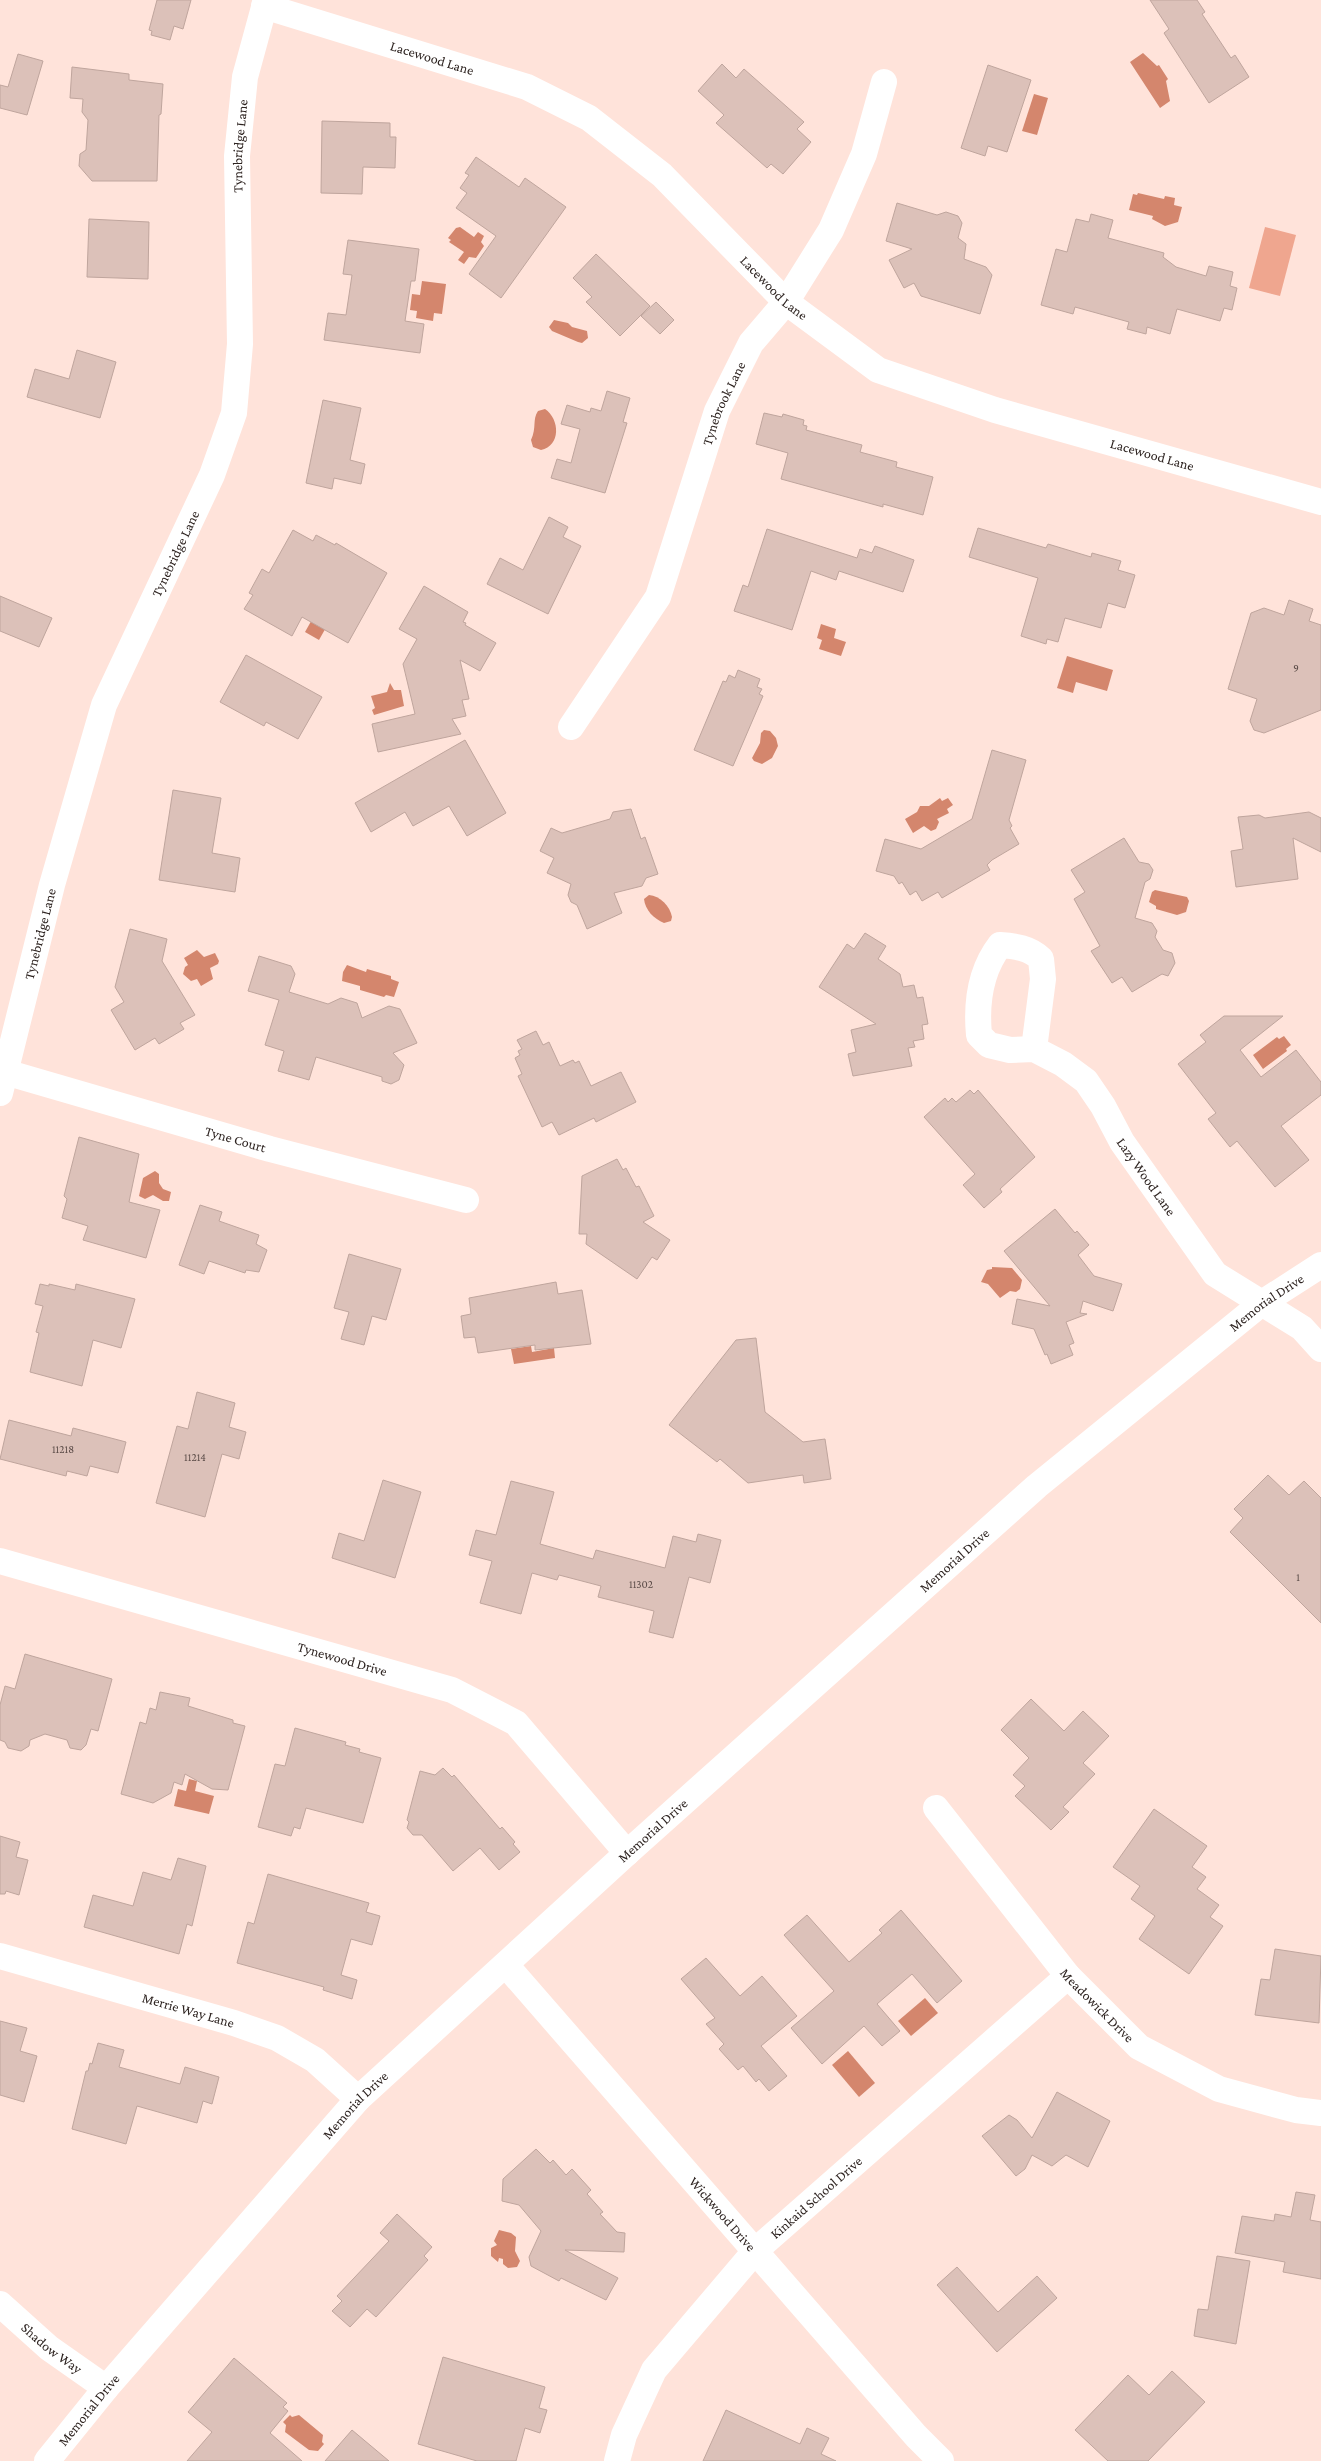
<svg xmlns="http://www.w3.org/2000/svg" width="1321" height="2461" viewBox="0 0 1321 2461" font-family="'Crimson Pro',serif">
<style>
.green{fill:#efa68f}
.water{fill:#d4866d}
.building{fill:#dcc1b9;stroke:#bfa59d}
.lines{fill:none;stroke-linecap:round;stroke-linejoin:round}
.minor{stroke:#fff;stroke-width:26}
.labels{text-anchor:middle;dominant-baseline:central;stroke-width:4;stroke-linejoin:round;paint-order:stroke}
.number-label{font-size:11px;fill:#594a46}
.street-label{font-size:14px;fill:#2d2320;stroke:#fff}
</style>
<rect width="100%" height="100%" fill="#ffe3da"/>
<polygon class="green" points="1265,227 1296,235 1280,296 1249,288"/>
<g class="water">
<polygon points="1143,53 1157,66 1159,65 1168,79 1166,81 1170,101 1160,108 1130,62"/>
<polygon points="1034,94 1048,98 1037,135 1022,131"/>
<polygon points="1138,193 1164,199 1165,196 1175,198 1174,205 1182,207 1178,222 1165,226 1152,219 1153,216 1129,210 1133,194 1137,195"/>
<polygon points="460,227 474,237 478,232 484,236 481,242 484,246 476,258 469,257 464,264 458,260 464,252 449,242 451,240 448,238 456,228"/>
<polygon points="422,281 446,284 442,314 434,313 433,321 416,318 417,311 410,310 412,294 420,295"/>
<polygon points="554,320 568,323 572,327 587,331 588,338 582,343 578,342 552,331 549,327"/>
<path d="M545 409C560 419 561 446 541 450L533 447 531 440C537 427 532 420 538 411Z"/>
<polygon points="319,607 333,615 319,640 305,632"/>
<polygon points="821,624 836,629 834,638 846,642 841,656 819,649 822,640 817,638"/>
<polygon points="1067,656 1113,670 1107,691 1076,682 1073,693 1057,688"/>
<polygon points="390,683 394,690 401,690 404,706 374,715 372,710 375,708 371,696 387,692"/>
<polygon points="764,730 770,731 776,738 778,746 772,758 762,764 754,761 752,758 760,743 761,733"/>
<polygon points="940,798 942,801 948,798 953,805 947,809 949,813 937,819 939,822 936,829 931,831 924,826 913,833 905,819 917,812 920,806 929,806"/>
<polygon points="1155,890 1187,897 1189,901 1186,912 1177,915 1156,909 1156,906 1149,902 1152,892"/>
<path d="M649 895C660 896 670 906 672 917L671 921 664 923C654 919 645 910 644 899Z"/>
<polygon points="197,950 204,957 215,953 219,961 218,964 210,968 213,979 201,986 197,979 191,981 183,974 185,967 188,965 184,958"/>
<polygon points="347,965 366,972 367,969 391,976 391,979 399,982 394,997 386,995 384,997 360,990 360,986 342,981 343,972"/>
<polygon points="1284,1036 1291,1045 1286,1049 1287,1051 1263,1069 1253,1055 1277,1037 1279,1039"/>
<polygon points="155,1171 159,1174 159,1183 163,1189 171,1192 169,1201 163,1201 153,1195 145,1199 139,1196 143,1178"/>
<polygon points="992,1267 1012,1268 1022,1280 1020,1289 1016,1292 1010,1291 1000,1298 988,1284 981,1282 987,1270 992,1269"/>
<polygon points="531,1346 532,1352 554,1348 555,1358 514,1364 511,1349"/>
<polygon points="189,1779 197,1781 195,1791 214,1796 209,1814 174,1806 178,1789 186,1791"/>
<polygon points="925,1998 938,2013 911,2036 898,2021"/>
<polygon points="848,2051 875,2083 859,2097 832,2065"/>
<polygon points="499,2230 511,2233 516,2237 515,2251 520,2261 517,2267 508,2268 503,2264 503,2259 499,2258 498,2262 491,2256 491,2248 497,2245 494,2241"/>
<polygon points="290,2415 292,2417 299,2415 323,2435 322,2442 324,2444 318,2451 309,2450 285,2432 286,2425 283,2422"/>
</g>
<g class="building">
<polygon points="157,0 191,0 183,29 174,26 170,40 151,35 152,31 149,30"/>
<polygon points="1150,0 1197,0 1205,12 1202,14 1231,58 1235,55 1249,77 1209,103 1164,33 1169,29"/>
<polygon points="18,54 43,61 27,115 0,108 0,85 8,87"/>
<polygon points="722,64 736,78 744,69 804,122 797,129 811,142 783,174 771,164 767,168 716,123 724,115 698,91"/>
<polygon points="988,65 1031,80 1007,152 988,146 985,156 961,148"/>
<polygon points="72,67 129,74 129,80 163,84 161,114 159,115 157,181 92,181 79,166 80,154 86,150 88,120 82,112 83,99 70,98"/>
<polygon points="322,121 390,123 390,137 396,137 395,168 363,167 362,194 321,193"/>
<polygon points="476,157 519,187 525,178 566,207 501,298 469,274 496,236 456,208 467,193 460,188 469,175 465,173"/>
<polygon points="897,203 937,215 946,212 958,216 962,223 958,238 966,244 964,259 986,267 992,275 980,314 921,296 914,283 904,288 889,260 912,249 886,241"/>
<polygon points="1091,214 1113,220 1108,238 1164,253 1163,257 1176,267 1206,276 1209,266 1233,272 1230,286 1237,288 1232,310 1224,308 1220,321 1177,309 1170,334 1147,327 1146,334 1127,329 1129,322 1075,307 1073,314 1041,305 1056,249 1067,252 1076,219 1089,222"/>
<polygon points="89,219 149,222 148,279 87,277"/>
<polygon points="348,240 419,249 415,281 411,281 405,321 424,324 420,353 324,340 328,313 346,315 352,275 343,274"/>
<polygon points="596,254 650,306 620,336 586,302 592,297 573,278"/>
<polygon points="656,302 674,320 660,334 641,316"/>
<polygon points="77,350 116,362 100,418 27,397 35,369 69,379"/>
<polygon points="607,391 630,398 623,422 627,423 605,493 551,478 557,459 571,463 580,429 561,424 567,405 590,412 591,408 601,411"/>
<polygon points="323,400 361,408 350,460 365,464 361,484 334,478 332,489 306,483"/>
<polygon points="764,413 782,417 783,414 804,420 803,425 807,426 806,430 862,445 860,452 897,462 896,467 933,477 923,515 883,504 883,507 781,479 788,453 756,444"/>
<polygon points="549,517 568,527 563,537 581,546 548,614 487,584 500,558 523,570"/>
<polygon points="978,528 1046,548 1048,544 1091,557 1092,553 1121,561 1118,570 1135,575 1125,608 1108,603 1101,628 1065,618 1058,642 1047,639 1046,644 1021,636 1038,578 969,557"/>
<polygon points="767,529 857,558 860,549 872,553 875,546 914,560 903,592 839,571 836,580 811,571 792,630 734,611 743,585 748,587"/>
<polygon points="293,530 313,541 316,535 335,545 336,543 387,573 348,643 302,617 292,636 244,609 253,595 249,593 262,569 269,573"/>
<polygon points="424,586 468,612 463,622 466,623 465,625 496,643 480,671 460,660 469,699 462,700 466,716 452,719 461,734 378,752 372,724 415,714 403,664 417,639 399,629"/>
<polygon points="0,596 52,618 39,647 0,631"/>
<polygon points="1289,600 1313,609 1309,621 1321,625 1321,710 1264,733 1254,730 1250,721 1257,699 1228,689 1251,613 1264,608 1284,615"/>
<polygon points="246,655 322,697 298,739 266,722 264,726 220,702"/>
<polygon points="738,670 760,679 757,687 762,689 759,694 763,696 733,766 694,750 723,681 726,682 729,675 735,678"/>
<polygon points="465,740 506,813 467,836 449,806 413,826 405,812 371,832 355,803"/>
<polygon points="992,750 1026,760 1009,820 1012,826 1010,828 1019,844 992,860 987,865 990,870 942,898 938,892 922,901 916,891 910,895 902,882 899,884 894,876 876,871 885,839 921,849 972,819"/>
<polygon points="173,790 221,798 212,853 240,858 235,892 159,880"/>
<polygon points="631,809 641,839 645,837 658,874 646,878 642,886 614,893 622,913 587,929 577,905 571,902 568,895 571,884 547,873 554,858 540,851 551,828 562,833 610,819 613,812"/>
<polygon points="1309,812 1321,818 1321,852 1293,838 1298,879 1236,887 1231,851 1243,849 1238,817 1259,815 1265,818"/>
<polygon points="1124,838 1139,862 1149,864 1153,870 1150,879 1145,882 1135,918 1152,923 1157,931 1155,937 1163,950 1172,953 1175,963 1168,976 1162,974 1132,992 1122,977 1112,983 1091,951 1100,946 1074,899 1085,892 1071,870"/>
<polygon points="130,929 167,939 162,961 195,1015 180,1023 184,1029 159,1044 155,1038 135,1050 111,1010 124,1002 115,987"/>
<polygon points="865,933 886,946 878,959 900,974 903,987 914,985 917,998 923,997 928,1024 922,1025 924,1039 913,1041 915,1047 908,1048 912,1066 853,1076 848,1054 856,1052 851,1030 876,1024 819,987 847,944 854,949"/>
<polygon points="259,956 291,966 295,974 289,992 328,1004 341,998 357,1003 362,1018 389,1006 400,1009 417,1043 393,1053 404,1065 399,1080 391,1084 382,1081 382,1077 316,1057 309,1080 278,1071 284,1051 265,1045 279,1000 248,991"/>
<polygon points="1224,1016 1283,1016 1240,1050 1261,1077 1296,1050 1321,1082 1321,1095 1281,1126 1309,1160 1275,1187 1237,1141 1230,1147 1208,1119 1216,1113 1178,1064 1206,1042 1200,1035"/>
<polygon points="536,1031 543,1045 549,1042 560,1066 573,1060 575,1063 579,1061 591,1086 621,1072 636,1102 596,1122 594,1118 559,1135 552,1122 542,1127 518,1076 522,1074 515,1058 520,1055 518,1051 522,1049 517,1040"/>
<polygon points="970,1090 974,1094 978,1090 1035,1157 1000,1189 1002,1192 984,1208 963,1185 975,1174 924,1117 945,1098 948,1102 952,1098 956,1102"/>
<polygon points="79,1137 139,1154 129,1202 160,1210 146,1258 83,1240 88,1226 62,1218 67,1199 64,1196"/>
<polygon points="617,1159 623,1170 626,1168 636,1187 639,1186 654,1216 643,1222 670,1240 657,1260 652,1257 637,1279 586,1244 587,1234 579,1234 582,1176"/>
<polygon points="200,1205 222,1212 219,1221 259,1235 256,1244 267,1250 259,1272 246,1270 245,1273 209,1261 204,1274 179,1265"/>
<polygon points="1055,1209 1075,1233 1077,1231 1089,1245 1078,1255 1094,1276 1122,1284 1113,1311 1083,1301 1080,1313 1087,1314 1066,1322 1074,1343 1069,1345 1073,1355 1051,1364 1047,1354 1045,1355 1034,1329 1012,1324 1017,1299 1050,1306 1004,1251"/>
<polygon points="349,1254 401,1269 386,1320 372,1316 364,1345 341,1339 349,1312 334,1308"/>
<polygon points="556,1282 558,1294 582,1290 591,1344 535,1350 535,1345 478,1353 475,1337 464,1338 461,1316 471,1314 469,1298"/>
<polygon points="40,1284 49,1286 49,1284 75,1290 76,1284 135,1299 121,1348 93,1340 82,1386 30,1372 39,1333 36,1332 43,1306 35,1304"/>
<polygon points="756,1338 765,1412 803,1442 825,1439 831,1479 804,1483 803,1475 748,1483 720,1459 717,1462 669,1425 736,1340"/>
<polygon points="197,1392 235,1403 229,1427 246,1432 239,1459 222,1454 205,1517 156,1503 177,1426 188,1429"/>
<polygon points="9,1420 71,1436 73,1428 126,1442 118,1473 90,1466 87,1476 67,1471 66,1476 0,1459"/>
<polygon points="1268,1475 1289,1495 1304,1481 1321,1498 1321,1623 1230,1532 1243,1518 1234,1509"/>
<polygon points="383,1480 421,1492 395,1578 332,1558 339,1533 364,1541"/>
<polygon points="511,1481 554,1492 540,1544 593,1559 596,1550 665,1568 673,1536 696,1542 698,1534 721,1540 710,1583 689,1577 673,1638 649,1632 654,1611 598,1597 601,1586 559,1575 557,1580 532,1573 521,1614 480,1603 492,1561 469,1555 476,1530 496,1535"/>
<polygon points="25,1654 112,1679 98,1731 91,1729 86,1745 81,1750 70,1748 67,1740 45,1734 30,1740 29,1746 21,1751 8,1748 5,1742 0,1740 0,1705 5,1686 15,1689"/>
<polygon points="160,1692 190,1698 188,1706 233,1720 233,1723 245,1726 228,1790 212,1789 185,1774 182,1785 174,1782 171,1793 153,1803 121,1794 140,1722 146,1724 150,1708 156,1710"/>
<polygon points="1031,1699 1064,1731 1083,1711 1109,1736 1083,1763 1095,1774 1063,1807 1069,1812 1051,1830 1015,1796 1025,1786 1013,1775 1029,1758 1001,1730"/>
<polygon points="295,1728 346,1742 345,1745 360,1749 359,1752 381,1758 363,1823 306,1808 300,1829 294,1827 291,1836 258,1827 275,1764 285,1766"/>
<polygon points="443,1768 452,1777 454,1775 500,1829 502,1827 515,1842 513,1844 520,1852 499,1870 480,1848 453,1871 422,1835 413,1835 407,1828 409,1822 407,1820 420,1771 435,1775"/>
<polygon points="1154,1809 1207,1846 1192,1867 1206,1877 1197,1889 1219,1905 1210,1917 1223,1926 1189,1974 1139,1939 1155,1916 1131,1899 1140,1886 1113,1867"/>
<polygon points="0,1836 20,1842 16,1857 28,1860 19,1895 6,1891 5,1894 0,1894"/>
<polygon points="178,1858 206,1866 192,1926 187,1924 179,1954 84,1927 93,1895 133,1906 143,1872 171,1880"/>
<polygon points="268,1874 369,1903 366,1912 380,1916 372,1945 351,1939 341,1975 357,1980 352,1999 323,1990 324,1987 237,1963 248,1922 254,1924"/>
<polygon points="901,1910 962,1981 937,2003 912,1974 877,2004 900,2031 882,2046 864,2026 822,2064 791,2028 834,1991 784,1935 807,1915 849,1962 882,1933 879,1930"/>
<polygon points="1275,1949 1321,1956 1319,2023 1255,2015 1261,1979 1270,1980"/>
<polygon points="706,1958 740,1996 762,1976 797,2016 761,2046 787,2076 769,2091 759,2079 756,2082 743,2066 738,2070 719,2049 724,2044 706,2024 715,2018 681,1979"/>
<polygon points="0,2021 27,2028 20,2051 37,2056 24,2102 0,2095"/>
<polygon points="98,2043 124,2050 119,2067 180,2084 185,2067 219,2077 212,2104 203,2101 197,2123 137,2106 126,2144 72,2129 86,2071 88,2071 90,2063 92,2064"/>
<polygon points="1057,2092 1110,2121 1088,2167 1066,2155 1052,2166 1032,2155 1025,2169 1016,2176 982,2136 1009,2115 1017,2120 1032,2138"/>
<polygon points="536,2149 550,2163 553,2160 566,2175 572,2169 591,2190 587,2194 603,2212 600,2214 617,2232 625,2233 624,2252 565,2250 618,2278 606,2300 561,2278 559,2281 531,2266 529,2257 541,2231 519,2205 502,2201 503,2179"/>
<polygon points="1296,2192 1315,2195 1310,2220 1321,2222 1321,2279 1283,2272 1285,2262 1235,2253 1242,2216 1274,2221 1275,2214 1291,2217"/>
<polygon points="397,2214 432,2247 424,2256 428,2260 376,2317 367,2309 350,2327 332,2311 342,2301 337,2296 389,2241 380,2233"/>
<polygon points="1217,2256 1250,2261 1236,2344 1194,2336 1198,2309 1208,2310"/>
<polygon points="957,2267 998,2312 1037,2276 1057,2298 997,2352 937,2285"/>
<polygon points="443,2357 545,2387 539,2408 547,2410 540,2433 525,2428 516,2461 477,2461 418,2444"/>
<polygon points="234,2358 287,2403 283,2407 288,2411 270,2433 302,2461 187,2461 212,2432 188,2412"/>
<polygon points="1172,2371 1205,2402 1148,2461 1108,2461 1075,2430 1128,2375 1149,2395"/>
<polygon points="726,2410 800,2444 807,2428 829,2438 821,2454 836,2461 703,2461"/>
<polygon points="352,2430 389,2461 325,2461"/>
</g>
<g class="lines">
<g class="minor">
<path id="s1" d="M264 6 527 87 589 118 662 175 786 302 878 370 995 410 1321 502"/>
<path id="s2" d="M571 727 658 597 717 411 751 343 786 302 831 230 864 154 884 82"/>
<path id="s3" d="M1034 1049 1043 979 1041 959C1030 948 1015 946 1000 945 980 971 976 1003 979 1035L989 1045 1010 1050 1034 1049 1063 1064 1086 1081 1103 1106 1122 1142 1215 1274 1302 1328 1321 1349"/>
<path id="s4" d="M5 1072 270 1149 466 1200"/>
<path id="s5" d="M0 1093 52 885 104 705 212 475 234 413 240 344 237 156 245 77 266 0"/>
<path id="s6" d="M0 1561 452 1690 516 1723 627 1853"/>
<path id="s7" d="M936 1808 1068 1976 1139 2047 1219 2089 1296 2110 1321 2113"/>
<path id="s8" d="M0 1956 234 2023 277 2038 315 2060 358 2099"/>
<path id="s9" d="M506 1965 916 2436 941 2461"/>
<path id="s10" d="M0 2304 49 2348 106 2388"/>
<path id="s11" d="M47 2461 106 2388 358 2099 627 1853 1037 1486 1262 1303 1321 1265"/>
<path id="s12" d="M617 2461 624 2435 654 2370 756 2250 1068 1976"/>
</g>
</g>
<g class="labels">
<g class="number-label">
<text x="1296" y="668">9</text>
<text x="63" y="1449">11218</text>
<text x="195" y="1457">11214</text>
<text x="1298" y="1577">1</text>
<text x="641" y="1584">11302</text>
</g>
<g class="street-label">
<text stroke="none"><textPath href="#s1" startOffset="176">Lacewood Lane</textPath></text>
<text stroke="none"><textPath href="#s5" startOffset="989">Tynebridge Lane</textPath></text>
<text stroke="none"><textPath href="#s1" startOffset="596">Lacewood Lane</textPath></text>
<text stroke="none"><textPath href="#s2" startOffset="361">Tynebrook Lane</textPath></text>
<text stroke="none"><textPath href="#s1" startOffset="1016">Lacewood Lane</textPath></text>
<text stroke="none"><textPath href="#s5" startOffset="569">Tynebridge Lane</textPath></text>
<text stroke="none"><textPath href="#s5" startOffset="164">Tynebridge Lane</textPath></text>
<text stroke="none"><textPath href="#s4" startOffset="240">Tyne Court</textPath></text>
<text stroke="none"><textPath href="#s3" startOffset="464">Lazy Wood Lane</textPath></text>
<text stroke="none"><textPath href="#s11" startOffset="1686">Memorial Drive</textPath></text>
<text stroke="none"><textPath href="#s11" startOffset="1281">Memorial Drive</textPath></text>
<text stroke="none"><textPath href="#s6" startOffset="356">Tynewood Drive</textPath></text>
<text stroke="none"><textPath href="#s11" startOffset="876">Memorial Drive</textPath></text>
<text stroke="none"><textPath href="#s7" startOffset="255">Meadowick Drive</textPath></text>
<text stroke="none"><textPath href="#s8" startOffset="196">Merrie Way Lane</textPath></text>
<text stroke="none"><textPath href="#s11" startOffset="471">Memorial Drive</textPath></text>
<text stroke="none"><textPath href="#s12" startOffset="336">Kinkaid School Drive</textPath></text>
<text stroke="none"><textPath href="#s9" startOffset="330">Wickwood Drive</textPath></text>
<text stroke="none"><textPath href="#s10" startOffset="68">Shadow Way</textPath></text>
<text stroke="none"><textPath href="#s11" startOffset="66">Memorial Drive</textPath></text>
</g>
</g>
</svg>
